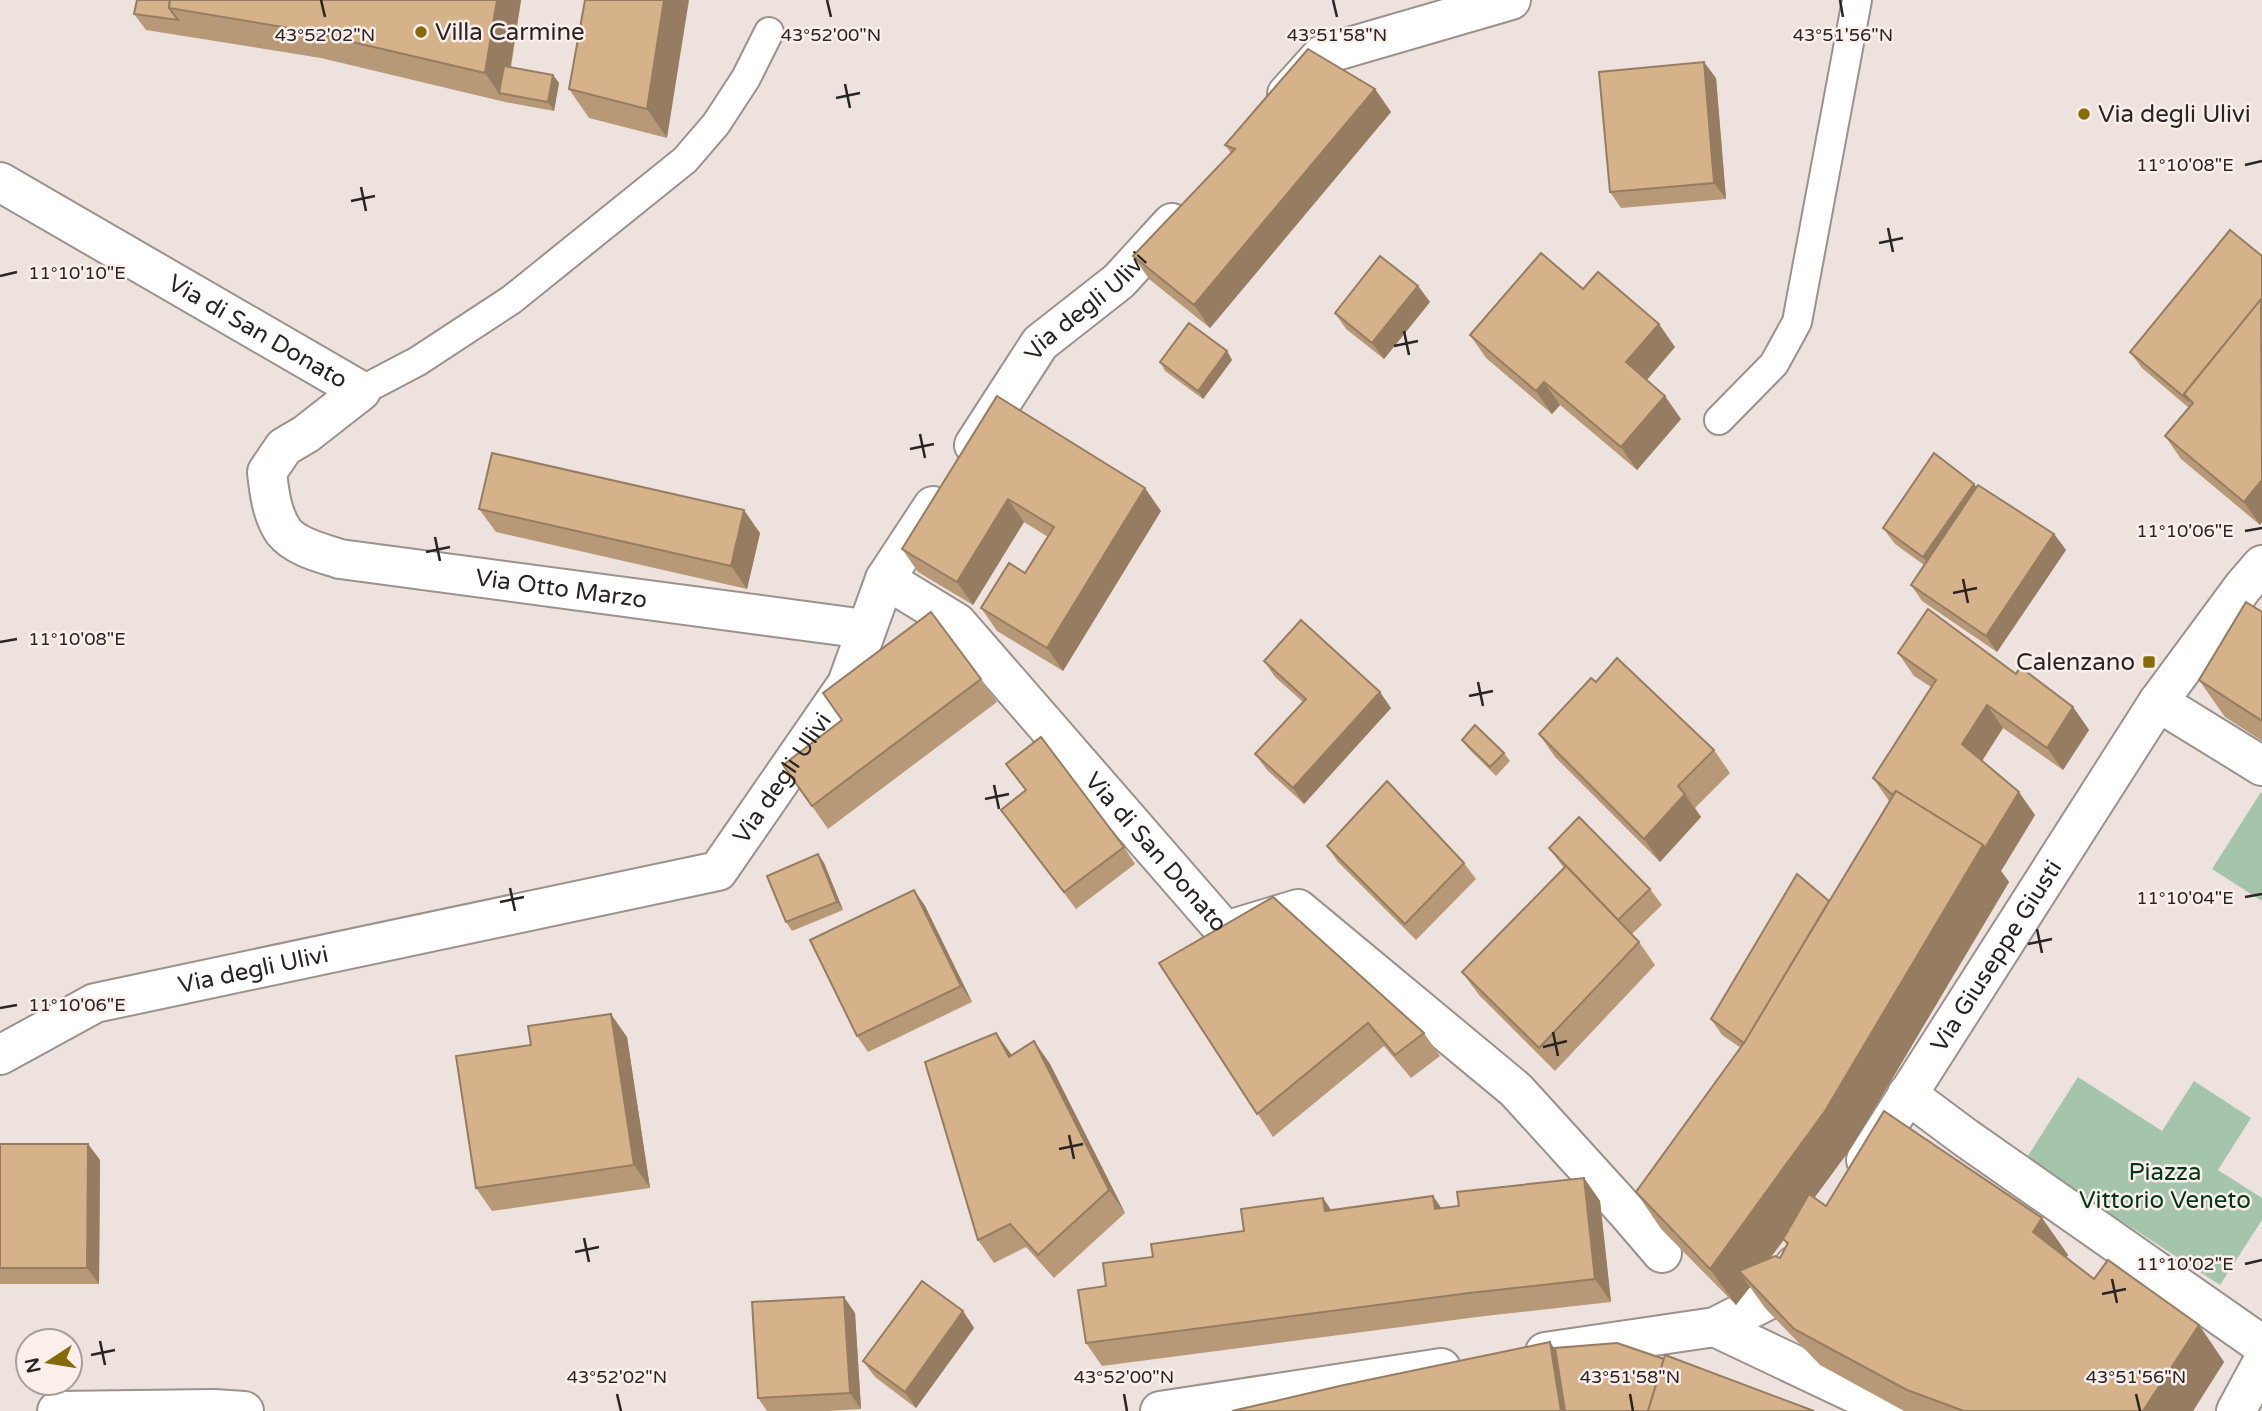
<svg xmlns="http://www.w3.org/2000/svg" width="2262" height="1411" viewBox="0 0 2262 1411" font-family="'Varela Round',sans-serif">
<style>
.green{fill:#a5c4ac}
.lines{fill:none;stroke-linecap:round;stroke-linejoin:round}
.service-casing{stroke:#9b918d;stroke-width:32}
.minor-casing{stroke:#9b918d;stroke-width:42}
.tertiary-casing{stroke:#9b918d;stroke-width:42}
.service{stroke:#fff;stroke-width:28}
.minor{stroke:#fff;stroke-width:38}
.tertiary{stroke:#fff;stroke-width:38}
.wall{fill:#b89977;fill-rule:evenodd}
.shaded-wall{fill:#967d61}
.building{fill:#d6b28a;stroke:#967d61;stroke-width:2}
.ticks{fill:none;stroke:#292524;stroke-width:2.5}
.poi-dot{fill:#876b08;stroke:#faefea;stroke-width:2.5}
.labels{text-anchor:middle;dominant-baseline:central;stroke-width:5;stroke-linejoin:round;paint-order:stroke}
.poi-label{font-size:24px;fill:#292524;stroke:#faefea;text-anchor:start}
.street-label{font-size:24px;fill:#292524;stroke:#faefea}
.park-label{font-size:24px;fill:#003819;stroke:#faefea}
.ticks-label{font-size:18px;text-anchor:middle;fill:#292524;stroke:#faefea;stroke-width:5;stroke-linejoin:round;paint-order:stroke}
</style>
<rect width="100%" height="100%" fill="#ede2dd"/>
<g class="green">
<polygon points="2261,792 2262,793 2262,901 2212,869"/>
<polygon points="2078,1077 2162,1131 2194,1081 2251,1118 2218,1170 2262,1198 2262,1220 2220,1285 2026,1159"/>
</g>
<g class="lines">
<g class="service-casing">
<g id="service">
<polyline points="361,391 418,361 511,300 685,160 716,124 746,78 769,32"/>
<polyline points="1719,420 1774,364 1797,322 1857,0"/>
</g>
</g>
<g class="minor-casing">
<g id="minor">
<polyline points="1287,94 1322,55 1511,0"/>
<path id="s1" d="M0 182 361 391 306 434 284 447 267 472C269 491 272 516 284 532 296 547 322 553 340 559L865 629"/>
<path id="s2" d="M974 445 1040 343 1119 281 1172 223"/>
<path id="s3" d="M885 579 957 623 1225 931 1298 909 1516 1090 1626 1211 1662 1253"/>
<polyline points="2158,702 2262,766"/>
<path id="s4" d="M0 1055 95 1003 718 871 847 684 885 579 933 506"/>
<polyline points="1907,1094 1966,1138 2262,1345"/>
<polyline points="1715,1327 1892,1411"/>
<polyline points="2236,1411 2262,1363"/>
</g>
</g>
<g class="tertiary-casing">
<g id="tertiary">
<path id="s5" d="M1866 1160 2158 702 2243 587 2262 565"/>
<polyline points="1545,1352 1715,1327 1774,1297 1795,1265"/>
<polyline points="57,1411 214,1409 244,1411"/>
<polyline points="1160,1411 1441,1368"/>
</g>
</g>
<use href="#service" class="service"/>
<use href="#minor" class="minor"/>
<use href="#tertiary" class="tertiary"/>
</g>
<g class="wall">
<polygon points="137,0 521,0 511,67 553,75 559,83 554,111 505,102 321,58 146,30 134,14"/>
<polygon points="585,0 667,138 589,118 569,89"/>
<polygon points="1716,78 1726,199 1621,208 1610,192"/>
<polygon points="1375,89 1391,112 1210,328 1149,279 1133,256 1231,153 1225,145"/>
<polygon points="2262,256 2262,522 2260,525 2181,459 2165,436 2189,408 2142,368 2130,352"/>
<polygon points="1418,286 1430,302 1384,359 1346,329 1335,313"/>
<polygon points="1583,289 1675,347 1647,380 1681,419 1637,470 1560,405 1552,414 1486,358 1470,335"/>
<polygon points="1227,351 1232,360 1203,399 1165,371 1160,362"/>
<polygon points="997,396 1161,511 1063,671 997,631 981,608 1025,573 1048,537 1024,522 973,605 918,572 902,549"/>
<polygon points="1974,484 1976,487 2054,534 2066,550 1997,652 1922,601 1911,585 1924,565 1895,544 1883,528"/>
<polygon points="479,509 760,533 747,589 496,532"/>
<polygon points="2262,612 2262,741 2225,717 2199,680"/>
<path d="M1898 653 2016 674 2073 707 2089 730 2063 770 2003 728 1982 761 2035 815 2001 871 2009 882 1851 1148 1814 1198 1826 1206 2042 1218 2068 1255 2066 1258 2094 1279 2199 1325 2224 1362 2193 1411H1904L1820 1365 1765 1308 1750 1287 1736 1305 1661 1229 1636 1192 1741 1048 1722 1035 1711 1019 1829 901 1889 801 1873 778 1931 687 1914 676ZM1784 1240 1787 1245 1780 1258 1771 1257Z"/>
<polygon points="1264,661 1391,708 1304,804 1267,770 1255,754 1303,702 1275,677"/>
<polygon points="981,679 997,702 828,829 783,765"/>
<polygon points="1596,682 1714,750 1730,773 1695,808 1701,817 1660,862 1555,757 1539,734"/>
<polygon points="1462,740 1504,753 1510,761 1496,776 1468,748"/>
<polygon points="1006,764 1124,847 1135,864 1076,909 1001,810 1026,791"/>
<polygon points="1327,846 1464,863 1476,879 1416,940 1338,862"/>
<polygon points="1549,848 1650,889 1662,905 1632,934 1639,942 1655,965 1555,1071 1479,995 1462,972 1564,868"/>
<polygon points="818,854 824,863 843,910 792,931 786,922"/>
<polygon points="914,890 925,906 972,1002 868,1052 857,1036"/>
<polygon points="1159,963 1424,1033 1440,1056 1411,1078 1384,1046 1273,1137"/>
<polygon points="996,1033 1012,1055 1034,1041 1050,1064 1125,1213 1054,1278 1026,1247 994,1263 978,1240"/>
<polygon points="627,1037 650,1188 492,1211 476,1188"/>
<polygon points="0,1144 88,1144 100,1160 99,1284 0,1284"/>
<polygon points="1584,1178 1600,1201 1611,1302 1485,1316 1102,1366 1086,1343 1106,1286 1153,1257 1244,1231 1331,1210 1441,1208 1459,1206"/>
<polygon points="963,1311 974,1328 916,1408 875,1377 863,1361"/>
<polygon points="855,1313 861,1409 827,1411 767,1411 758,1398"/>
</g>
<g class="shaded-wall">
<polygon points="497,0 521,0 506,95 499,93 505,102 485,73"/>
<polygon points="664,0 689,0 667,138 647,109"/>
<polygon points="1704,62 1716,78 1726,199 1714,183"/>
<polygon points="553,75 559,83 554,111 548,102"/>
<polygon points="1375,89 1391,112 1210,328 1194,305"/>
<polygon points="1418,286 1430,302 1384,359 1372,343"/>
<polygon points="1659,324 1675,347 1642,385 1626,362"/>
<polygon points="1227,351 1232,360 1203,399 1198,391"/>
<polygon points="1544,382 1560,405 1552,414 1536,391"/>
<polygon points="1665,396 1681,419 1637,470 1621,447"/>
<polygon points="2262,480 2262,522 2260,525 2244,502"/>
<polygon points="1974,484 1986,500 1935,573 1923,557"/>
<polygon points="1145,488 1161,511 1063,671 1047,648"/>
<polygon points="1008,499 1024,522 973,605 957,582"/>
<polygon points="744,510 760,533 747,589 731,566"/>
<polygon points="2054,534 2066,550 1997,652 1986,636"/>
<polygon points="1380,692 1391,708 1304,804 1293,788"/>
<polygon points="1987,705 2003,728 1978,767 1962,744"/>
<polygon points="2073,707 2089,730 2063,770 2047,748"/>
<polygon points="2019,792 2035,815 2001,871 2009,882 1851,1148 1751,1284 1739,1271 1750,1287 1736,1305 1710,1269 1983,845"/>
<polygon points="1685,794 1701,817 1660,862 1644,839"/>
<polygon points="818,854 824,863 843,910 837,902"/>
<polygon points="914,890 925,906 972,1002 961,986"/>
<polygon points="611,1014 627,1037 650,1188 634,1165"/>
<polygon points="996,1033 1012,1056 1009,1057"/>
<polygon points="1034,1041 1050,1064 1125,1213 1109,1190"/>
<polygon points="88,1144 100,1160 99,1284 87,1268"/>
<polygon points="1584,1178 1600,1201 1611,1302 1595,1279"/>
<polygon points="1433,1196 1449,1219 1435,1209"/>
<polygon points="1323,1198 1339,1221 1325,1211"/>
<polygon points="2042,1218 2068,1255 2059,1269 2033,1232"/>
<polygon points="844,1297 855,1313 861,1409 850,1393"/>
<polygon points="963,1311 974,1328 916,1408 905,1392"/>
<polygon points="2199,1325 2224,1362 2193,1411 2143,1411"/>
<polygon points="1550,1342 1566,1365 1574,1411 1561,1411"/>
</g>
<g class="building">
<polygon points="137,0 170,0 169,8 178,20 134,14"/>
<polygon points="170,0 497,0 485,73 301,30 169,8"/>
<polygon points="585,0 664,0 647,109 569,89"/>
<polygon points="1308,49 1375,89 1194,305 1133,256 1235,149 1225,145"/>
<polygon points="1704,62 1714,183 1610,192 1599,72"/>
<polygon points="504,66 553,75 548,102 499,93"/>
<polygon points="2230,230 2262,256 2262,299 2184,394 2189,401 2130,352"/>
<polygon points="1541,253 1583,289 1598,272 1659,324 1626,362 1665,396 1621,447 1544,382 1536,391 1470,335"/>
<polygon points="1380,256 1418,286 1372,343 1335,313"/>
<polygon points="2261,299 2262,480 2244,502 2165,436 2193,403 2184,394"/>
<polygon points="1189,323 1227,351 1198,391 1160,362"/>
<polygon points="997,396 1145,488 1047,648 981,608 1009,563 1025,573 1054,527 1008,499 957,582 902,549"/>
<polygon points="492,453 744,510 731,566 479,509"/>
<polygon points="1934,453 1974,484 1923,557 1883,528"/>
<polygon points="1978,485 2054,534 1986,636 1911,585"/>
<polygon points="2246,602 2262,612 2262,721 2199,680"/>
<polygon points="1928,609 2016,674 2020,667 2073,707 2047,748 1987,705 1962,744 2019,792 1985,848 1983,845 1896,791 1893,795 1873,778 1936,680 1898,653"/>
<polygon points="931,612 981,679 812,806 783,765 842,720 823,693"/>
<polygon points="1301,620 1380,692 1293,788 1255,754 1306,699 1264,661"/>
<polygon points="1617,658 1714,750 1678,786 1685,794 1644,839 1539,734 1591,678 1596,682"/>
<polygon points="1475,725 1504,753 1490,767 1462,740"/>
<polygon points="1041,737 1124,847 1064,892 1001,810 1026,790 1006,764"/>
<polygon points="1387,781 1464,863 1405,924 1327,846"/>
<polygon points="1896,791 1983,845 1825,1111 1710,1269 1636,1192 1741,1047"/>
<polygon points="1579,817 1650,889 1618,920 1549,848"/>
<polygon points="818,854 837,902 786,922 767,876"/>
<polygon points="1566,866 1639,942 1539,1048 1462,972"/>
<polygon points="1797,874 1829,901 1744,1043 1711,1019"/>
<polygon points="914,890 961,986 857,1036 810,940"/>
<polygon points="1273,897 1424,1033 1395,1055 1368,1023 1257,1114 1159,963"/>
<polygon points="611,1014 634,1165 476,1188 456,1056 531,1045 528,1026"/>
<polygon points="996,1033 1009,1057 1034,1041 1109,1190 1038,1255 1010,1224 978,1240 925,1062"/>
<polygon points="1884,1111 2042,1218 2033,1232 2094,1279 2108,1260 2199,1325 2143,1411 1964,1411 1907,1390 1794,1329 1739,1271 1775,1256 1780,1258 1788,1243 1783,1239 1809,1194 1826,1206"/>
<polygon points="0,1144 88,1144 87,1268 0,1268"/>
<polygon points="1584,1178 1595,1279 1469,1293 1086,1343 1078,1290 1106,1286 1103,1263 1153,1257 1151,1244 1244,1231 1241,1209 1323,1198 1325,1211 1433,1196 1435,1209 1459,1206 1457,1192"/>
<polygon points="922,1281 963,1311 905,1392 863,1361"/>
<polygon points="844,1297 850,1393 758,1398 752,1302"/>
<polygon points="1550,1342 1561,1411 1232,1411 1344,1385"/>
<polygon points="1617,1343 1664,1359 1648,1411 1565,1411 1555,1348"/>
<polygon points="1665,1355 1814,1411 1648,1411"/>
</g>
<path class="ticks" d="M321 0 325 17M827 0 831 17M1333 0 1337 17M1840 0 1843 17M845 84 850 108M836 98 860 93M2245 165 2262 161M361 187 366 211M351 201 375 196M1888 228 1893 252M1879 243 1903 238M0 276 17 272M1404 331 1409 355M1394 346 1418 341M920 434 925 458M910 449 934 444M2245 531 2262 528M435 537 440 561M426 552 450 547M1963 579 1968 603M1953 593 1977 588M0 642 17 639M1478 682 1483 706M1469 696 1493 691M994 785 999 809M985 799 1009 794M510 888 515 911M2245 897 2262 894M500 902 524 897M2037 929 2042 953M2028 944 2052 939M0 1008 17 1005M1553 1032 1558 1056M1543 1047 1567 1041M1069 1135 1074 1159M1059 1149 1083 1144M584 1238 589 1262M575 1252 599 1247M2245 1264 2262 1260M2112 1279 2117 1303M2102 1294 2126 1289M100 1341 105 1365M91 1355 115 1350M617 1394 621 1411M1124 1394 1127 1411M1630 1394 1633 1411M2136 1394 2140 1411"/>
<g class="poi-dot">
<circle cx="421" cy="32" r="7"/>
<circle cx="2084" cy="114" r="7"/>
<rect x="2142" y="655" width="14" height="14" rx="3.5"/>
</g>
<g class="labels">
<g class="poi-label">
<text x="435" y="32">Villa Carmine</text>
<text x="2098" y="114">Via degli Ulivi</text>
<text x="2135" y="662" text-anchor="end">Calenzano</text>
</g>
<g class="street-label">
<text stroke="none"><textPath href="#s2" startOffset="180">Via degli Ulivi</textPath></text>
<text stroke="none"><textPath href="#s1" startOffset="298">Via di San Donato</textPath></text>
<text stroke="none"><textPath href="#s1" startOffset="892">Via Otto Marzo</textPath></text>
<text stroke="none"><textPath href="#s4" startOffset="858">Via degli Ulivi</textPath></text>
<text stroke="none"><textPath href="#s3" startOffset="388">Via di San Donato</textPath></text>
<text stroke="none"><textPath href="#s5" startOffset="242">Via Giuseppe Giusti</textPath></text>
<text stroke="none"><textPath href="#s4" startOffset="270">Via degli Ulivi</textPath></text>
</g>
<g class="park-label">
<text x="2165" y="1172">Piazza<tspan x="2165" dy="28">Vittorio Veneto</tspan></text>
</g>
</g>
<g class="ticks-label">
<text x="325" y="41">43°52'02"N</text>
<text x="831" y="41">43°52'00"N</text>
<text x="1337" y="41">43°51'58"N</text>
<text x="1843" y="41">43°51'56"N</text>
<text x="2185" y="171">11°10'08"E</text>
<text x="77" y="279">11°10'10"E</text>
<text x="2185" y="537">11°10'06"E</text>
<text x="77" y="645">11°10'08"E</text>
<text x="2185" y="904">11°10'04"E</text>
<text x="77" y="1011">11°10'06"E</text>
<text x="2185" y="1270">11°10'02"E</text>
<text x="617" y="1383">43°52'02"N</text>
<text x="1124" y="1383">43°52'00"N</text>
<text x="1630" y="1383">43°51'58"N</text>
<text x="2136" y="1383">43°51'56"N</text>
</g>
<g transform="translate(49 1362) rotate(258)"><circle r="33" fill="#faefea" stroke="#a69e9b" stroke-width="2"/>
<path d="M0-5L12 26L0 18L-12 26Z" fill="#876b08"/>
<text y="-10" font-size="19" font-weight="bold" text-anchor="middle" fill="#292524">N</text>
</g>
</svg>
